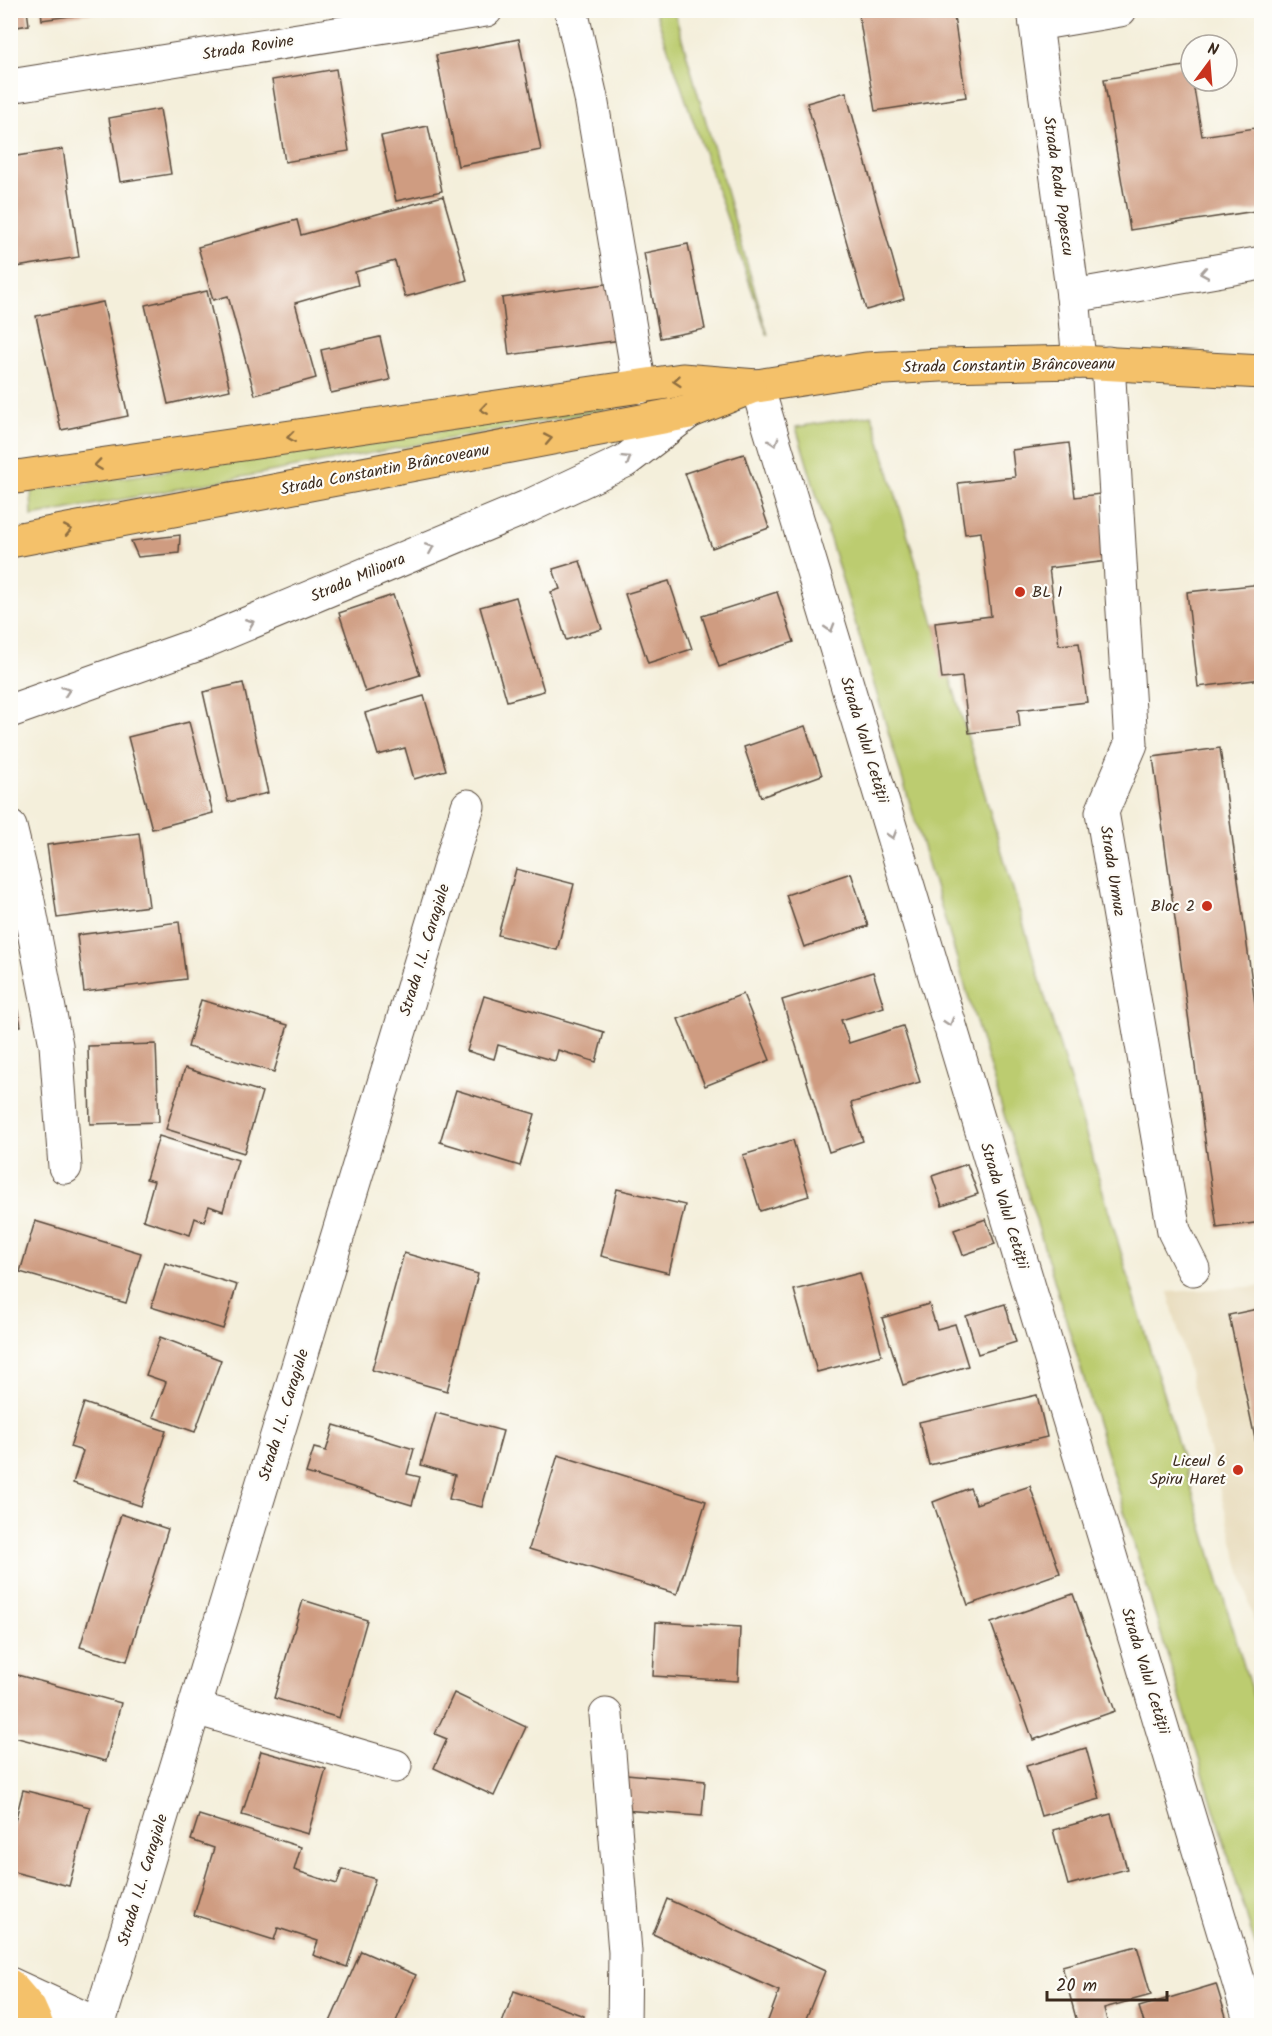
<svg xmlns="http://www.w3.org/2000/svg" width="1272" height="2036" viewBox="0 0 1272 2036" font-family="Kalam,sans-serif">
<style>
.built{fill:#e7daba}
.green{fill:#bccc6f;stroke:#7c7b46;stroke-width:1.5}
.building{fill:#cf9c81}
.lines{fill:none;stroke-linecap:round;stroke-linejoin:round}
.minor-casing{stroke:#57483a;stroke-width:35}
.major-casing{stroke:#57483a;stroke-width:35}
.minor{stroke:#fff;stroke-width:33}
.major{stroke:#f4c16a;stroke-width:33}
.oneway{stroke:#a79f9a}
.oneway2{stroke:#8e6e40}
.poi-dot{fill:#c8321e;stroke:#fdfcf7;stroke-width:2}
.labels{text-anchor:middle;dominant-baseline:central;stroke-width:4.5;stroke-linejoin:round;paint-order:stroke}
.street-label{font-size:16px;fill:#3b2a1e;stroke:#fdfcf7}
.poi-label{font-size:16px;fill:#3b2a1e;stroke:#fdfcf7;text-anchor:end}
</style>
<rect width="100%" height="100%" fill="#fdfcf7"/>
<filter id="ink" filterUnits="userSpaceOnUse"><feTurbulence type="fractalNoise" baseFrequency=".0167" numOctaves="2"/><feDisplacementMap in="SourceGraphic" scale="12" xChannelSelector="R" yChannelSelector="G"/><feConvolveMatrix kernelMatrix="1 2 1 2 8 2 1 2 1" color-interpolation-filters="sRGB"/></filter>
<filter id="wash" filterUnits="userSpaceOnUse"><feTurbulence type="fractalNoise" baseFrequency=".008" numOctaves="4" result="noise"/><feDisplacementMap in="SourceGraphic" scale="24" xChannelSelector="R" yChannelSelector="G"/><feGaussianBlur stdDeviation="1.35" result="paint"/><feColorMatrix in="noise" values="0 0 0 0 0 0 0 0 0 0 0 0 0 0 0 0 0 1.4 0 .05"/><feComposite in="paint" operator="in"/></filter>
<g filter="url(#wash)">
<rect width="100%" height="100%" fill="#f4efdb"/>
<polygon class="built" points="1261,1286 1261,1648 1168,1292"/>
<g class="green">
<polygon points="655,11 674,11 768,336"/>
<polygon points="679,396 32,516 31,491"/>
<polygon points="872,415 1261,1723 1261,1964 796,427"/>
</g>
<g id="blocks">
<g class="building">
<polygon points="10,10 27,10 29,25 10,28"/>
<polygon points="41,10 98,10 98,12 42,20"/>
<polygon points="858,10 953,10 966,97 875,111"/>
<polygon points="519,39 541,150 458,166 436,55"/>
<polygon points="1190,65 1202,136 1262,127 1262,210 1130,230 1104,79"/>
<polygon points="336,69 349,151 285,162 272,80"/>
<polygon points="846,92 904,299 866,310 807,103"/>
<polygon points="160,109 171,174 120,182 109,118"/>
<polygon points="428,126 442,191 396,201 381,136"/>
<polygon points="63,149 79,257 10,268 10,157"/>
<polygon points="443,196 467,280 405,297 395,261 355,272 358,285 295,303 316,378 255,395 228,296 213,300 198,247 297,220 301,235"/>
<polygon points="688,244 705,329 660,338 644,253"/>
<polygon points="613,283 621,340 509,355 502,298"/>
<polygon points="207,291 230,390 168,404 145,305"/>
<polygon points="103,302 128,416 61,430 36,316"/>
<polygon points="380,337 390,380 331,393 321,350"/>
<polygon points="1069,443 1075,497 1100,494 1108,561 1049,568 1059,645 1079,643 1087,702 1018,710 1020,727 969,733 962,677 942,679 935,623 991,616 981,532 965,534 958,483 1015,477 1012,450"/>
<polygon points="744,454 769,528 712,548 685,473"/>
<polygon points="180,535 179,553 138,557 131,541"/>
<polygon points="580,561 602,629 566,640 551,592 560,589 553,569"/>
<polygon points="669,581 692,649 648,663 625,594"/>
<polygon points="1262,584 1262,679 1198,687 1187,592"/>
<polygon points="777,592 794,642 719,667 702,616"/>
<polygon points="393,595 420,675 365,692 339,613"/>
<polygon points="516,597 544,691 507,701 480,607"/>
<polygon points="243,683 268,793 228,802 203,692"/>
<polygon points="424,696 446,770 414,779 405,748 378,755 365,713"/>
<polygon points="189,722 213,813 152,829 128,737"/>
<polygon points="805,726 822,775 761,797 744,747"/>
<polygon points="1220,748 1262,1055 1262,1222 1217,1228 1153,757"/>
<polygon points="139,833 149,906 57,918 47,845"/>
<polygon points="516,869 574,884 557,950 498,935"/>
<polygon points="851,873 868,926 804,947 786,895"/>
<polygon points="179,922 186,979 84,992 77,935"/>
<polygon points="873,972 884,1007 841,1020 849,1043 903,1026 920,1082 851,1103 863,1141 829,1152 782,1000"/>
<polygon points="10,975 21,1026 10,1028"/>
<polygon points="743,994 770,1060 705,1086 678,1019"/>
<polygon points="484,996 604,1032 596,1062 558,1050 555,1061 498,1045 494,1059 467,1051"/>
<polygon points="201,1000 288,1025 274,1072 188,1047"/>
<polygon points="156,1044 159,1122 90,1124 88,1046"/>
<polygon points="185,1068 262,1092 244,1153 166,1129"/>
<polygon points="456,1090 535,1114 520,1166 440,1142"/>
<polygon points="159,1136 238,1160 223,1211 209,1206 204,1222 195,1218 190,1235 143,1220 154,1181 146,1179"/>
<polygon points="793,1140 809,1196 760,1211 743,1155"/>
<polygon points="967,1164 978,1194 942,1206 932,1176"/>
<polygon points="617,1189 685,1205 669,1273 601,1256"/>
<polygon points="986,1219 995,1244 963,1255 954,1230"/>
<polygon points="35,1221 141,1253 126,1303 20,1272"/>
<polygon points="404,1253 478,1274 447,1391 372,1370"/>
<polygon points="165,1263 237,1285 223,1329 151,1307"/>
<polygon points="860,1273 882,1355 817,1372 794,1290"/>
<polygon points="929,1304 937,1329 955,1324 968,1366 903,1385 882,1318"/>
<polygon points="1005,1304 1016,1342 978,1354 966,1316"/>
<polygon points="1262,1308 1262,1452 1258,1453 1229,1315"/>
<polygon points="160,1337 221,1360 195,1432 153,1417 166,1382 146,1375"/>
<polygon points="1037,1395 1047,1437 929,1465 919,1422"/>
<polygon points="84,1403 166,1431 141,1506 73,1483 83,1451 70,1447"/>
<polygon points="436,1413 503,1431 482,1507 449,1499 455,1475 421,1465"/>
<polygon points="334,1425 414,1449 407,1474 420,1477 412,1505 306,1473 314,1448 326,1451"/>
<polygon points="558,1455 706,1501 677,1594 529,1549"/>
<polygon points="1030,1486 1060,1573 968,1605 933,1502 970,1488 976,1504"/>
<polygon points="121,1514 168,1529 127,1661 80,1647"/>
<polygon points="1073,1594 1115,1711 1033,1740 991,1623"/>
<polygon points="303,1600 367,1620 339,1718 274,1698"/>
<polygon points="656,1622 740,1627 738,1681 653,1676"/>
<polygon points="10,1673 121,1703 106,1761 10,1736"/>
<polygon points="454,1693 526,1727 494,1796 434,1768 447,1739 435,1734"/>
<polygon points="1086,1748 1100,1799 1041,1816 1026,1766"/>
<polygon points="261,1751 326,1769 308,1834 242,1815"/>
<polygon points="626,1774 705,1781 702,1816 623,1810"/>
<polygon points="23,1790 90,1807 69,1886 10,1871 10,1841"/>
<polygon points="1111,1814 1127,1869 1068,1885 1053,1830"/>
<polygon points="199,1815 301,1847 294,1870 337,1884 342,1869 375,1879 347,1967 313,1955 318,1941 278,1928 274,1940 194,1915 214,1848 191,1840"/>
<polygon points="667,1899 825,1971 803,2026 766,2026 779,1991 653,1934"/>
<polygon points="1137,1946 1151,1995 1104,2008 1108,2025 1078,2026 1062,1966"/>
<polygon points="361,1951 416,1975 394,2026 337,2026 330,2022"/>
<polygon points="1216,1984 1229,2026 1145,2026 1139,2007"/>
<polygon points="514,1991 584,2016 581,2026 501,2026"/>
</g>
</g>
</g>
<g filter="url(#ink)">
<use href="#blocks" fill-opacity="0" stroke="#57483a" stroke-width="1.5"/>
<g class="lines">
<g class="minor-casing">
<g id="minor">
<polyline points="571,10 591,98 640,387"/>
<polyline points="1034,10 1073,296 1079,362"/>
<polyline points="1036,24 1120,10"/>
<polyline points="10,86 486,10"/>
<polyline points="1073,296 1262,263"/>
<polyline points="1108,363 1131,744 1102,812 1174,1231 1193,1269"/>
<polyline points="757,386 1252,2026"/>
<polyline points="10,711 196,645 527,507 625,461 689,412"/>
<polyline points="10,827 28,901 56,1045 65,1167"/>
<polyline points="195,1708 395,1766"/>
<polyline points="606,1715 625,1952 624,2026"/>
<polyline points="10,1984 101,2026"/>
<polyline points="98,2026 468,806"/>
</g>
</g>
<g class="major-casing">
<g id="major">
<polyline points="10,478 682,380 757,386 866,369 941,365 1079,362 1262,372"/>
<polyline points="10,541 689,412 749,388"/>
<polyline points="10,1986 29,2008 37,2026"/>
</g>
</g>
<use href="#minor" class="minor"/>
<use href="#major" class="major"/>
</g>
<defs><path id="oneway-chevron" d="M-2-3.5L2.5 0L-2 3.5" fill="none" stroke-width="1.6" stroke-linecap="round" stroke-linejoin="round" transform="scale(1.5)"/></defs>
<g class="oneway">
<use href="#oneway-chevron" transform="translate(1204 273) rotate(170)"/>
<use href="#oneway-chevron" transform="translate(774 442) rotate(73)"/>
<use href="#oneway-chevron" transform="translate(627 459) rotate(-32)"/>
<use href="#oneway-chevron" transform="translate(430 548) rotate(-23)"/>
<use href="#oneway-chevron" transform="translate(250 623) rotate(-22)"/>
<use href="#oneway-chevron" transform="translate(830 628) rotate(73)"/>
<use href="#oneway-chevron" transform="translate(66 691) rotate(-19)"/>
<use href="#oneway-chevron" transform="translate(892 835) rotate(73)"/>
<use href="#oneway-chevron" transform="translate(949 1022) rotate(73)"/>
</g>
<g class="oneway2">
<use href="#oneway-chevron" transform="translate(677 381) rotate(175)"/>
<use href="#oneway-chevron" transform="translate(484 409) rotate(172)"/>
<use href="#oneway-chevron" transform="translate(291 437) rotate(172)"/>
<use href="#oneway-chevron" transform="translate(548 439) rotate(-11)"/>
<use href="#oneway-chevron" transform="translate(98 465) rotate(172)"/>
<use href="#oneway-chevron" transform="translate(68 530) rotate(-11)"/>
</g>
</g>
<g class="poi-dot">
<circle cx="1020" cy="592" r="6"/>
<circle cx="1207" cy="906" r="6"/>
<circle cx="1238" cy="1470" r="6"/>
</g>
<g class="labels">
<g class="street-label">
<text transform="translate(248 48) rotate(-9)">Strada Rovine</text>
<text transform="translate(1058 186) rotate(82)">Strada Radu Popescu</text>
<text transform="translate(1009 366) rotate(-1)">Strada Constantin Brâncoveanu</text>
<text transform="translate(385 470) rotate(-11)">Strada Constantin Brâncoveanu</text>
<text transform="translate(358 578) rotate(-23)">Strada Milioara</text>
<text transform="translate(864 740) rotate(73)">Strada Valul Cetății</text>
<text transform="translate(1112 871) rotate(81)">Strada Urmuz</text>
<text transform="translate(425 950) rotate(-73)">Strada I.L. Caragiale</text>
<text transform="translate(1004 1206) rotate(73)">Strada Valul Cetății</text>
<text transform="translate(284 1415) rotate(-73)">Strada I.L. Caragiale</text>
<text transform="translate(1145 1671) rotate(73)">Strada Valul Cetății</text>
<text transform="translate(143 1880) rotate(-73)">Strada I.L. Caragiale</text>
</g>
<g class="poi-label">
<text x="1032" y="592" text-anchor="start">BL 1</text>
<text x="1195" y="906">Bloc 2</text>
<text x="1226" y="1461">Liceul 6<tspan x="1226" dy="18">Spiru Haret</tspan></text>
</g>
</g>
<rect width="1272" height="2036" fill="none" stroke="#fdfcf7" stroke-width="36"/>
<g transform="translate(1209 63) rotate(16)"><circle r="28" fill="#fdfcf7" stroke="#afa8a0" stroke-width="1.5"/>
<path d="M0-4.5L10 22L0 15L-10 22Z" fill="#c8321e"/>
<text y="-9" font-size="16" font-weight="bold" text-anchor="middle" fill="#3b2a1e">N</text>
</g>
<path d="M1047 1991v9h120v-9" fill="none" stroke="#3b2a1e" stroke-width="3"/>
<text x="1056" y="1991" font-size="18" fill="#3b2a1e" stroke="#fdfcf7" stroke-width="4.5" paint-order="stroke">20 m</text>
</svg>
